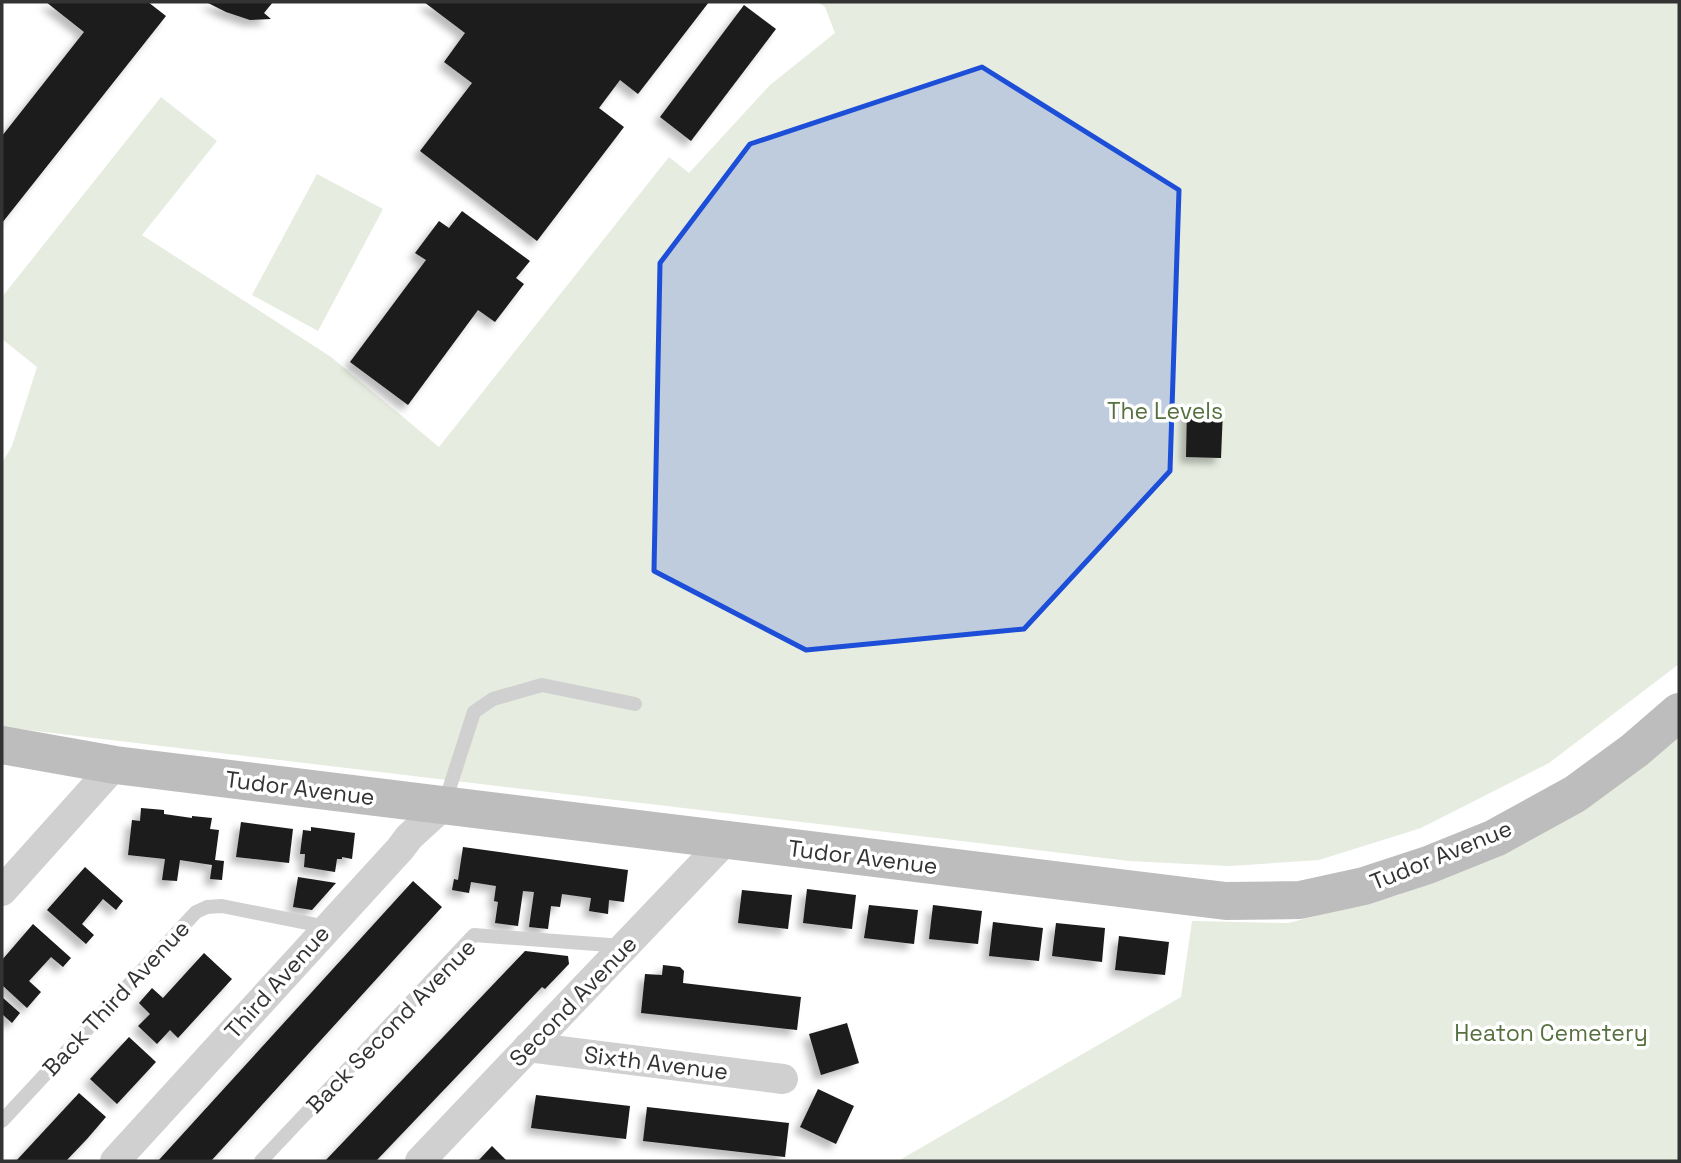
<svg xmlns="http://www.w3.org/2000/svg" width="1681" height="1163" viewBox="0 0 1681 1163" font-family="'Space Grotesk',sans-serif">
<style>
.green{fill:#e6ecdf}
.building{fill:#1a1a1a;filter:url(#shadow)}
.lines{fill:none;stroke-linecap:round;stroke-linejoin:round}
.service{stroke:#d0d0d0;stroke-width:14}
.minor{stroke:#d0d0d0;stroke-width:30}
.secondary{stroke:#bdbdbd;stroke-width:38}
.marked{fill:#1d4ed8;fill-opacity:0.2;stroke:#1d4ed8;stroke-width:5;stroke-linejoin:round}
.labels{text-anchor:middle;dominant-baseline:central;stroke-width:7;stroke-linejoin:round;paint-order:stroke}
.park-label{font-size:23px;fill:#56703f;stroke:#fff}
.street-label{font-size:23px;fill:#333;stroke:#fff}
</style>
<defs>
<filter id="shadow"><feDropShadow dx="-6" dy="6" stdDeviation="3.5" flood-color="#0004"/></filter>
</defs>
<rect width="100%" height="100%" fill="#fff"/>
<g class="green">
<polygon points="818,2 1679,2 1679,664 1549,763 1421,828 1319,860 1230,866 1129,861 2,727 2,463 12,446 37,367 2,339 2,297 161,97 217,141 142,235 331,357 439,447 669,157 689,173 770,85 835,33 825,7"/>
<polygon points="317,174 383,209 318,331 252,295"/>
<polygon points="1679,732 1679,1161 898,1161 1181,997 1192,921 1288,923 1399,895"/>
</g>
<g class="building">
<polygon points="46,2 148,2 166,16 2,223 2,136 84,32"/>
<polygon points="206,2 273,2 264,13 271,19 250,20 226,12"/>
<polygon points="424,2 709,2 638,94 620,80 599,108 624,127 537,241 420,151 472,83 444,62 465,33"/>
<polygon points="744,5 776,29 691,141 660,117"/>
<polygon points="462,211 530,261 516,278 524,284 495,322 478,310 408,405 350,362 426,260 415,253 439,221 449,228"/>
<polygon points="1187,408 1223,409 1221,458 1186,457"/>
<polygon points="141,808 164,810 164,814 192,818 192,816 212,818 210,829 219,830 215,860 224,861 222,880 210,879 212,865 180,860 177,881 162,880 165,859 128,855 132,820 140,821"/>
<polygon points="241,822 293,829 289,863 236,857"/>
<polygon points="311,827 355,833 352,859 342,857 342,859 337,859 335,872 304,867 305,854 300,854 303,830 311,831"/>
<polygon points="463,847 628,870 624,902 609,900 608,914 589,911 591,898 562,894 560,907 551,906 548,929 529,927 534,892 523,891 518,926 495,923 498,902 494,901 496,886 471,882 469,893 452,890 454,879 458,880"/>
<polygon points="85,867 123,901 116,910 103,899 82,924 94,935 86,944 47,910"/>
<polygon points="298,877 336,883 312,910 293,907"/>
<polygon points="413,881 442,907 401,952 211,1161 158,1161"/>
<polygon points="807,889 856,895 852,929 803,923"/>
<polygon points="742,890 792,895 788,929 738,923"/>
<polygon points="869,905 918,910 914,944 864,938"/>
<polygon points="933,905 982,911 978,944 929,939"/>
<polygon points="993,922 1043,928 1039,961 989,956"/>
<polygon points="1056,923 1105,928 1102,962 1052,956"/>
<polygon points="33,924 71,958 63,967 51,957 29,981 41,992 27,1008 2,985 2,960"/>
<polygon points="1119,936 1169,942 1165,975 1115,970"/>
<polygon points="525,951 568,956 569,964 545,989 542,987 376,1161 325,1161"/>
<polygon points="204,953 232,979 178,1038 170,1030 157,1044 138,1026 150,1014 139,1003 152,988 163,998"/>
<polygon points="663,965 680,967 684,971 683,983 801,997 797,1030 641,1013 645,974 662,975"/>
<polygon points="2,997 20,1013 12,1023 2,1014"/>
<polygon points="847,1023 859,1063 821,1075 809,1034"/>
<polygon points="129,1037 156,1062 117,1104 90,1079"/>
<polygon points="818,1089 854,1106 836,1144 800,1127"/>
<polygon points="79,1093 106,1117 87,1139 66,1161 16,1161"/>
<polygon points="536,1095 630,1106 626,1139 531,1128"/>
<polygon points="647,1107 789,1123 785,1157 643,1141"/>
<polygon points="492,1146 507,1161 478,1161"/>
</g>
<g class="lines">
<g class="service">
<polyline points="444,805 474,712 493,699 542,685 635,704"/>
<polyline points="2,1121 196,912 207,907 222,906 327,927"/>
<polyline points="261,1161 474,935 623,946"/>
</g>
<g class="minor">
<polyline points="2,891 115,765"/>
<polyline points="528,1047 783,1079"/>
<polyline points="115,1161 400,849 409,837 443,806"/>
<polyline points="420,1161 726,840"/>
</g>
<polyline class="secondary" points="2,745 115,765 1226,901 1300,900 1364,886 1428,865 1495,838 1575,794 1635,750 1679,712"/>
</g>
<path class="marked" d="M982 67 1179 190 1170 471 1024 629 806 650 654 571 660 263 750 144Z"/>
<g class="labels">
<g class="park-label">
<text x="1165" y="411">The Levels</text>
<text x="1551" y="1033">Heaton Cemetery</text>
</g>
<g class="street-label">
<text transform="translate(300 788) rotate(7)">Tudor Avenue</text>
<text transform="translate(1441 855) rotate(-22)">Tudor Avenue</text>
<text transform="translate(863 857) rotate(7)">Tudor Avenue</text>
<text transform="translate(277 982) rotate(-48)">Third Avenue</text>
<text transform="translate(116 998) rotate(-47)">Back Third Avenue</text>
<text transform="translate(573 1001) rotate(-46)">Second Avenue</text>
<text transform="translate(391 1026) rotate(-46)">Back Second Avenue</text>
<text transform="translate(656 1063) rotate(7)">Sixth Avenue</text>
</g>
</g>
<rect width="1681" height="1163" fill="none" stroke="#333333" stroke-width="7"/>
</svg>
